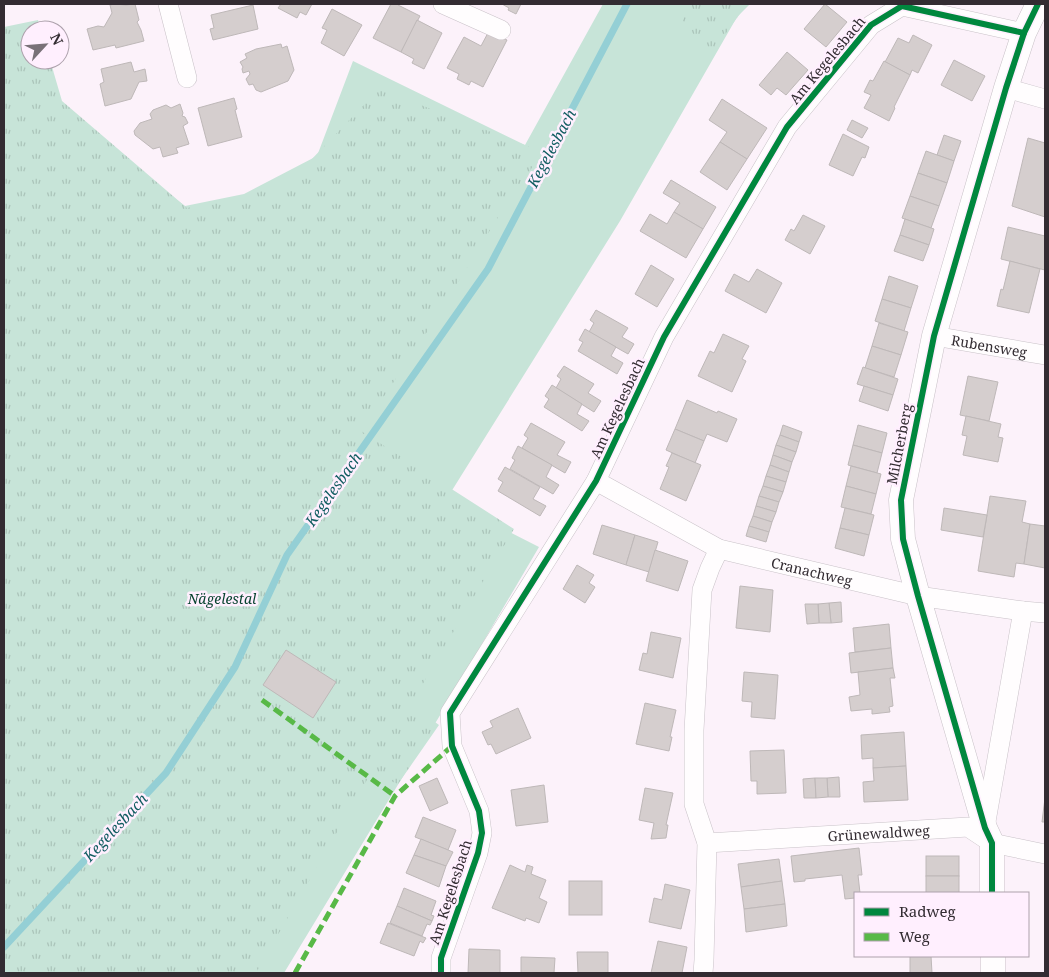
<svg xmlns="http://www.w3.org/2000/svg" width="1049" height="977" viewBox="0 0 1049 977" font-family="'Noto Serif',serif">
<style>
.grass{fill:#c7e4d8}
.park{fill:url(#park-tufts)}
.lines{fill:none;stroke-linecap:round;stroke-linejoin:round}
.stream{stroke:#94cfd5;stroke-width:7}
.building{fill:#d5cece;stroke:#beb8b8}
.minor-casing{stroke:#c9c2c8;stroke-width:20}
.tertiary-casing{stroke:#c9c2c8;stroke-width:25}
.minor{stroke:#fffdfe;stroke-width:19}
.tertiary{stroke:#fffdfe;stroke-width:24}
.quiet{stroke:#58b947;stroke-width:5;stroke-dasharray:10 5;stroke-linecap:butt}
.cycleway-casing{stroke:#ffeffe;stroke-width:9}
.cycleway{stroke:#00873e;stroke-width:6}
.labels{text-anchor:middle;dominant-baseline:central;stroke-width:5;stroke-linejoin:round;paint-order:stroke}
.street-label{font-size:14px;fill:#332c32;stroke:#ffeffe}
.park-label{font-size:14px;font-style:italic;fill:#07432f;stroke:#ffeffe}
.water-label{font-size:15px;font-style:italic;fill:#115d61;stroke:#ffeffe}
</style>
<defs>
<pattern id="park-tufts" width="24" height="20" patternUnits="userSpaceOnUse" patternTransform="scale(1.25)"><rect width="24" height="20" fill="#c7e4d8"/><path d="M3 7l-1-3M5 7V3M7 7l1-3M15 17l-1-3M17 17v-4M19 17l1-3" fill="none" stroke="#abc4ba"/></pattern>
</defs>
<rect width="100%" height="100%" fill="#fcf2fa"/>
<polygon class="grass" points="603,4 750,4 737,17 620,221 446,500 539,547 442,712 284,973 4,973 30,60 53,105 185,206 244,194 317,156 353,61 525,145"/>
<g class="park">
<polygon points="687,4 747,4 713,51 682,24"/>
<polygon points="38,20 41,30 30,30 30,60 50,60 62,101 187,208 286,186 379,89 543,152 505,206 431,326 361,431 514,529 411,704 439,725 398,784 371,773 256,973 4,973 4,27"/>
</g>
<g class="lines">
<polyline class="stream" points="4,947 166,773 235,667 287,555 488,269 627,4"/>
</g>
<g class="building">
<polygon points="115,4 126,5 135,4 139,20 137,22 141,30 144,41 116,48 115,45 93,50 87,29 98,26 104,27 112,13 110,5"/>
<polygon points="281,4 312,4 306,15 300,12 297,18 278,8"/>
<polygon points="391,4 399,4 398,5 420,16 401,52 373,38"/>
<polygon points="502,4 521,4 516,14 508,10 509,8"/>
<polygon points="825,4 847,22 826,47 804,29"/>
<polygon points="253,5 258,29 213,40 210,29 214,28 211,15"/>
<polygon points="332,9 362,25 344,56 321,43 327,30 322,28"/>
<polygon points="417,20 442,33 424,69 412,63 414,59 401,52"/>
<polygon points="489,31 507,40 483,87 471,81 469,85 457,79 459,74 447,68 464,37 481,46"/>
<polygon points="913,35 932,45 918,73 912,70 910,75 885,62 898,38 909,43"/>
<polygon points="281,44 282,48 287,46 294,70 288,81 261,92 256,90 253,84 249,85 246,79 250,74 249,71 243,73 242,69 243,67 240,62 247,58 245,54 256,49"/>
<polygon points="787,52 808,70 786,95 777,88 771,95 759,85"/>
<polygon points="954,60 985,76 972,101 941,85"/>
<polygon points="884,61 910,75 894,107 895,108 889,121 864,108 871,95 864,92 870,80 873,81"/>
<polygon points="131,62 134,72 145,69 147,81 139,82 131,99 105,106 100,84 104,82 101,69"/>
<polygon points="234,98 237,109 235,110 242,137 208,146 198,108"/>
<polygon points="722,99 767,128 747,159 720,142 727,132 709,120"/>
<polygon points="180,104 183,113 182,116 185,117 188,123 183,126 189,144 176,148 178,153 163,157 160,147 153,149 135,135 134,131 140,123 152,119 150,114 153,110 166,105 171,108"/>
<polygon points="852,120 868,128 862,138 847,130"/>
<polygon points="843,134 869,147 865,158 862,157 853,176 829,165"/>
<polygon points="944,135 961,141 954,161 937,155"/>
<polygon points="1028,138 1045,143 1045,217 1012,206"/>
<polygon points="720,142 747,159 727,190 700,172"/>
<polygon points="926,151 954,161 947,183 918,173"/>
<polygon points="918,173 947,183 939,206 910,196"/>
<polygon points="671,180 716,207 703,229 674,212 680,203 663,193"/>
<polygon points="910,196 939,206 931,228 902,218"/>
<polygon points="674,212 703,229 686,258 640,231 650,214 667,224"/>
<polygon points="803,215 825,226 810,254 785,240 791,229 794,231"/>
<polygon points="905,219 934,229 929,245 900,235"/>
<polygon points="1008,227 1045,236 1045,270 1001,259"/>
<polygon points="900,235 929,245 923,261 894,251"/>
<polygon points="1010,261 1040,269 1029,313 997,306 1001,289 1003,290"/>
<polygon points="651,265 674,279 657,307 635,294"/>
<polygon points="757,269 782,283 766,313 725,291 734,274 749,282"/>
<polygon points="889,276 918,286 911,308 882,299"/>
<polygon points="882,299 911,308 904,331 875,321"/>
<polygon points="596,310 628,328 622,337 634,344 628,354 589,332 594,323 590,320"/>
<polygon points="879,323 908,332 901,355 872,346"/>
<polygon points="585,329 616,347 611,356 623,363 617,374 578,351 583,342 579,340"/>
<polygon points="723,334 749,346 742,359 746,361 732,392 698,376 710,351 714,353"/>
<polygon points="872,346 901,355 894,377 865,368"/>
<polygon points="564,366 594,384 588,393 601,401 594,412 556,388 561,379 557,376"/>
<polygon points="863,367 898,379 893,395 857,384"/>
<polygon points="968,376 998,382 989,421 960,415"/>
<polygon points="552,385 582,404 577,414 589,421 582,431 544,407 549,399 545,396"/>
<polygon points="864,386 893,395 888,411 859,401"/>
<polygon points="687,400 717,413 718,411 737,419 727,442 707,434 704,441 675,429"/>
<polygon points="966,416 1001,424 998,437 1003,438 998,462 963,455 967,436 962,435"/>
<polygon points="531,423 565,442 557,455 571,462 565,473 522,448 528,438 524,435"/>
<polygon points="783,425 802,432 799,442 780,435"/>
<polygon points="858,425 887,433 882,453 853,445"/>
<polygon points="675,429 704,441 695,463 666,450"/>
<polygon points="780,435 799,442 796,452 776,445"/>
<polygon points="776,445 796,452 792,462 773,455"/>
<polygon points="853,445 882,453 877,473 848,465"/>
<polygon points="518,446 552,465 546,477 559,485 553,494 510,469 515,460 512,458"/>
<polygon points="672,453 701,465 686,501 660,489 669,467 666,466"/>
<polygon points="773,455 792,462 789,472 770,465"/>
<polygon points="770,465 789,472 786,482 766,476"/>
<polygon points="851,466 881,474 876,494 846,486"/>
<polygon points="505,467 540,487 533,499 546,506 540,516 498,491 503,482 498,479"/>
<polygon points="766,476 786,482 783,492 763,486"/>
<polygon points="763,486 783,492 779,502 759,496"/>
<polygon points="846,486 876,494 871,514 841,507"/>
<polygon points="759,496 779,502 776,512 756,506"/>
<polygon points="990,496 1026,501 1022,522 1030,524 1024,564 1016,563 1014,577 978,571"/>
<polygon points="756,506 776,512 772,522 753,516"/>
<polygon points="845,508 874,515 869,535 840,528"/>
<polygon points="944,508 987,515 983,537 941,530"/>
<polygon points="753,516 772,522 769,532 749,526"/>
<polygon points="1030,524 1045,526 1045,568 1024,564"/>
<polygon points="602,525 635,535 626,565 593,554"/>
<polygon points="749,526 769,532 766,542 746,536"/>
<polygon points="840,528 869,535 864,556 835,548"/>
<polygon points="635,535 658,542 649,572 626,565"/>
<polygon points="655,550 688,561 678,591 646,581"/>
<polygon points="577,565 594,575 589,583 595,587 585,603 563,589"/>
<polygon points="740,586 773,590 770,632 736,628"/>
<polygon points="841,602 842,622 831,623 829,603"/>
<polygon points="829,603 831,623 819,623 818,604"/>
<polygon points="805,604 818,604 819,623 807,624"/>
<polygon points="889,624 891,648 855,652 853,628"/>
<polygon points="651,632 681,638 673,678 639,670 643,653 647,654"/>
<polygon points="891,648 893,668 851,673 849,653"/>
<polygon points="286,650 336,682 313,718 263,685"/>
<polygon points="893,668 895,678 890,678 893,706 889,707 890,712 872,714 872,709 851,711 849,697 860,695 858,672"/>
<polygon points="744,672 778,675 775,719 751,717 752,702 742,701"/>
<polygon points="645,703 676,710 670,737 672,737 669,751 636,744"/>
<polygon points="518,708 531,738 496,754 491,744 488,745 482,732 493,727 490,721"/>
<polygon points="904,732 906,766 873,768 873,758 862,759 861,735"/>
<polygon points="784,750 786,793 757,794 757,781 751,781 750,751"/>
<polygon points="906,766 908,800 864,802 863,782 874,781 873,768"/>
<polygon points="839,777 840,797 828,797 827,778"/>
<polygon points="437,778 448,803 430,811 419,786"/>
<polygon points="815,778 816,798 804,798 803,779"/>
<polygon points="815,778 827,778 828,797 816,798"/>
<polygon points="544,785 548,822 516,826 511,790"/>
<polygon points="645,788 673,793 666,825 668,825 666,838 651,839 654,823 639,820"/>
<polygon points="1045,798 1045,822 1042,822"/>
<polygon points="423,817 456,830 448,850 415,837"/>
<polygon points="421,839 453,852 446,866 414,855"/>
<polygon points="859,848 862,875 858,875 860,893 855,893 855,898 845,899 842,875 805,879 805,881 794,882 791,856"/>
<polygon points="414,855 446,866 439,887 406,873"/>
<rect x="926" y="856" width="33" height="20"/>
<polygon points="779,859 782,881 741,887 738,864"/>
<polygon points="510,865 525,872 527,865 533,867 531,874 546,880 539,898 547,902 539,923 526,918 525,921 492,908"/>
<rect x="926" y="876" width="33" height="17"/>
<rect x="569" y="881" width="33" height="34"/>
<polygon points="782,881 785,904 744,909 741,887"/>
<polygon points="665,884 690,890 681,929 649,922 654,898 662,900"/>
<polygon points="404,888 436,901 431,915 434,916 432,921 397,906"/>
<polygon points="785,904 787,926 746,932 744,909"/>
<polygon points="397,906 432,921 430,925 427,924 422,936 390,923"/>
<polygon points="388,923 426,938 423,943 420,941 414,956 380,943"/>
<polygon points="658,941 687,947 682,973 651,973"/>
<polygon points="469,949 500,950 500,973 468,973"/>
<polygon points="577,952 608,952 608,973 578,973"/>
<polygon points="910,956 931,956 932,973 910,973"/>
<polygon points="521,957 555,958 554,973 521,973"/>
</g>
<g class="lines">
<g class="minor-casing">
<g id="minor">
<polyline points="168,4 187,78"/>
<polyline points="443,4 501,30"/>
<polyline points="1006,88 1045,99"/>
<path id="s1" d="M934 336 1045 355"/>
<path id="s2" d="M596 481 719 549 918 596 1023 611 1045 613"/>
<polyline points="985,827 1023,611"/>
<path id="s3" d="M707 843 968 827 992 843 1045 854"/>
<polyline points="441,973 441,958 478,853 482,833 479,811 452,746 450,713 596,481 664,337 787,127 871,25 902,6 1024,33"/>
<polyline points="703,973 704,960 707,843 694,804 694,730 702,590 710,568 719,549"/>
</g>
</g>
<g class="tertiary-casing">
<g id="tertiary">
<polyline points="992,893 992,843 985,828 918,596 903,539 901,500 934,336 1006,88 1024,33 1038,4"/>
<polyline points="993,956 993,973"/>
</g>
</g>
<use href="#minor" class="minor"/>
<use href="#tertiary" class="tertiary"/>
<g class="quiet">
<polyline points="262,700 395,796"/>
<polyline points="295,973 395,796 452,746"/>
</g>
<g class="cycleway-casing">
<g id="cycleway">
<polyline points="992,893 992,843 985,828 918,596 903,539 901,500 934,336 1006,88 1024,33 1038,4"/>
<polyline points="441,973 441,958 478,853 482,833 479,811 452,746 450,713 596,481 664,337 787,127 871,25 902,6 1024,33"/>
</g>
</g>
<use href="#cycleway" class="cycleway"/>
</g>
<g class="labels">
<g class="street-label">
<text transform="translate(827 60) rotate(-50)">Am Kegelesbach</text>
<text stroke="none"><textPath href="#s1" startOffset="56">Rubensweg</textPath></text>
<text transform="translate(617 408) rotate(-65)">Am Kegelesbach</text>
<text transform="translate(899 444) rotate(-79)">Milcherberg</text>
<text stroke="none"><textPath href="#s2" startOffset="236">Cranachweg</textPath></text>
<text stroke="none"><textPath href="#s3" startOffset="172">Grünewaldweg</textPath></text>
<text transform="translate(450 892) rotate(-72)">Am Kegelesbach</text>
</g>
<g class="park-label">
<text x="222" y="598">Nägelestal</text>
</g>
<g class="water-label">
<text transform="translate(551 148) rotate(-62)">Kegelesbach</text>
<text transform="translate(333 489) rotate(-55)">Kegelesbach</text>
<text transform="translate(115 827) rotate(-47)">Kegelesbach</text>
</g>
</g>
<rect width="1049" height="977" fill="none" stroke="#332c32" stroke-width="10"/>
<rect x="854" y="892" width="175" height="65" fill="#ffeffe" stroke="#ada1ac"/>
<rect x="864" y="908" width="25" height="8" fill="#00873e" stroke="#ada1ac"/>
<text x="899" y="917" font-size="15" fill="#332c32">Radweg</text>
<rect x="864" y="933" width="25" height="8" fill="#58b947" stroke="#ada1ac"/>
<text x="899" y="942" font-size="15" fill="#332c32">Weg</text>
<g transform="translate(45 45) rotate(64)"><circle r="24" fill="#ffeffe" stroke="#ada1ac"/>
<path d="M0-4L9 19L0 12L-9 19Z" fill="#797178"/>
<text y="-8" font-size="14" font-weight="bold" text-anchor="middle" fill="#332c32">N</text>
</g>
</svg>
